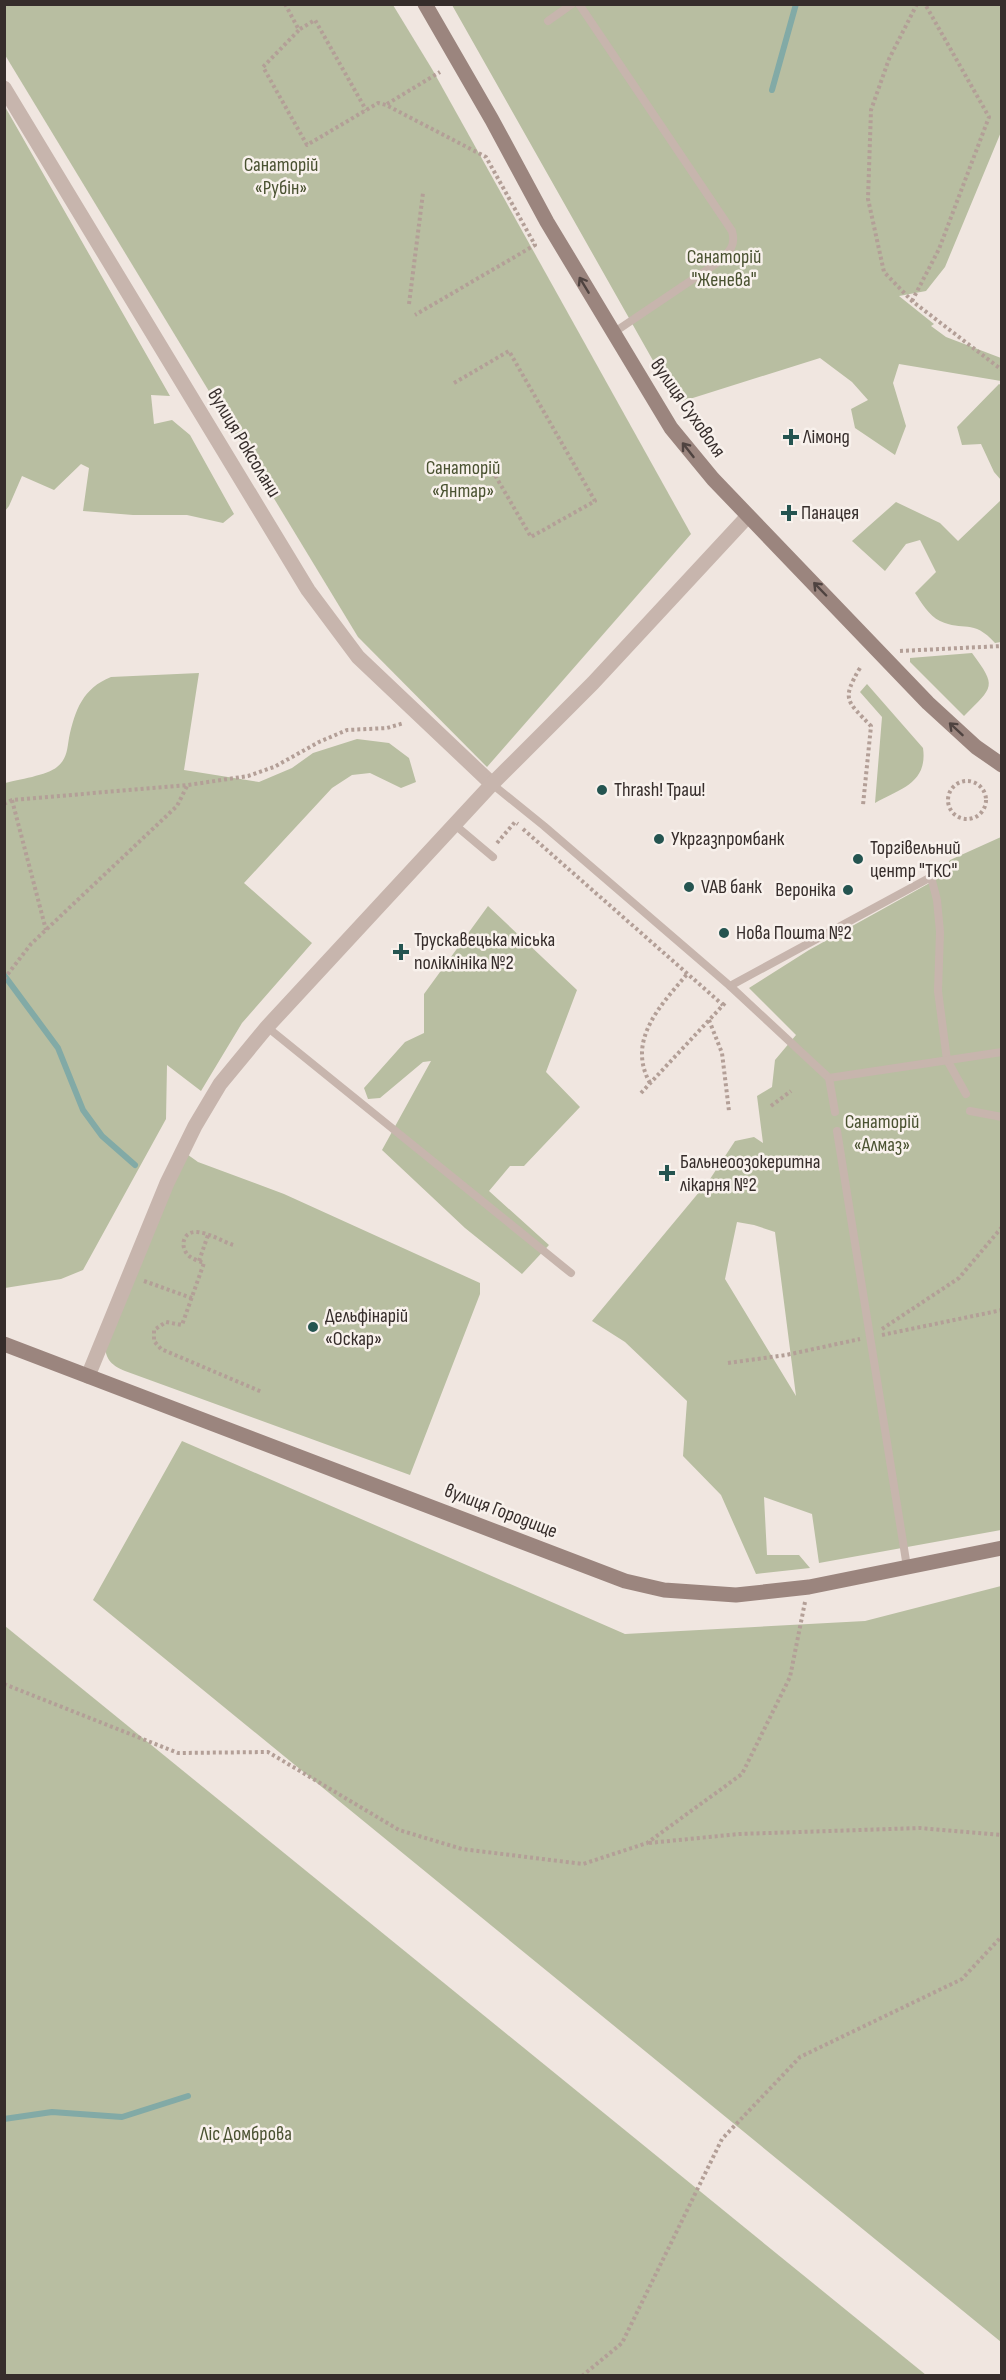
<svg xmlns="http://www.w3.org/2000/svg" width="1006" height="2380" viewBox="0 0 1006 2380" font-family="'Sofia Sans Condensed',sans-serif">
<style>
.green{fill:#b8bea1;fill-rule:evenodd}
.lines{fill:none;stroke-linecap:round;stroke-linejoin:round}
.stream{stroke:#82aaa6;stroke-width:6}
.path{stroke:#b39f97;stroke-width:4;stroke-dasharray:3 3;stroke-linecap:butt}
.lane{stroke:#c7b5ad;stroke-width:8}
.street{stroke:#c7b5ad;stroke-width:15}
.secondary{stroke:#9b857e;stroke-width:15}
.oneway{stroke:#4f4340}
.poi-dot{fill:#245450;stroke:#f8f1ec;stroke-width:2}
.labels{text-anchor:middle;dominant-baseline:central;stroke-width:5;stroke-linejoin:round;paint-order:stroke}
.park-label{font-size:20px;fill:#4a5231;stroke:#f8f1ec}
.street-label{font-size:20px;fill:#362d2b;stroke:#f8f1ec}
.poi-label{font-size:20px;fill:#362d2b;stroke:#f8f1ec;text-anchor:start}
</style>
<rect width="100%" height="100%" fill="#f0e6e0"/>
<g class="green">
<polygon points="5,4 393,5 432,69 691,534 487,767 358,637 5,55"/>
<polygon points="452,5 1001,5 1001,132 945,267 926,291 899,296 934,324 931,326 946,337 1001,358 1001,381 899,364 893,383 906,426 895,455 855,428 851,409 868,400 852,382 820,358 677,403"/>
<polygon points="4,105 170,396 151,395 154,424 172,420 190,435 234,514 223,523 187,515 133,515 83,511 89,468 81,464 54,490 22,476 9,506 5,511"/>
<polygon points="999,384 1002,386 1001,480 994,472 981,444 962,445 957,427"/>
<path d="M1001 500V642L995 643C973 618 963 632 940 621 929 616 921 602 915 593L936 572 920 540 906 544 885 571 852 541 896 502 940 523 958 541Z"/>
<path d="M972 653C997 687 994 686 964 716L910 662V658Z"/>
<path d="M199 673 184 770 259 782 292 768 313 753 357 739 389 743 409 758 416 782 401 788 370 773 352 775 332 788 244 883 312 943 242 1023 201 1091 167 1065 166 1119 83 1270 61 1279 5 1288V783C17 780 48 775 57 767 67 759 67 750 69 738 75 710 83 688 111 677Z"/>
<path d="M867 684 923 748C928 783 900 789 875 803L882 717 860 692Z"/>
<path d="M1001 837V1530L819 1563 812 1514 764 1497 767 1555H799L810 1568 756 1574 721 1495 683 1456 687 1401 625 1342 592 1321 710 1179 735 1141 754 1137 763 1143 757 1096 772 1087 775 1060 796 1035 749 988 809 950 926 885 940 877 950 860ZM737 1222 754 1225 775 1232 796 1396 725 1279Z"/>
<polygon points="488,906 577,990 546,1072 580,1107 524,1166 510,1166 489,1191 549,1245 522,1274 465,1228 382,1150 431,1061 423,1062 380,1098 368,1099 364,1088 405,1042 424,1033 424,994"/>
<path d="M184 1152 198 1162 284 1194 480 1283V1294L410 1475 125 1371C109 1364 106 1359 104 1342Z"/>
<polygon points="182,1441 625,1634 865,1621 1001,1586 1001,2342 93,1600"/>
<polygon points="4,1626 5,1626 926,2375 5,2375"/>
</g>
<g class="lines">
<g class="stream">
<polyline points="772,90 796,4"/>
<polyline points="4,975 58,1048 83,1110 102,1136 135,1165"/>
<polyline points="4,2119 52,2112 122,2117 188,2096"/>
</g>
<g class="path">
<polyline points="285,4 299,30 263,67 307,145 378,103 386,105 486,157 535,245 415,315"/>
<polyline points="917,4 889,59 871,110 868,199 884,272 912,301 1002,370"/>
<polyline points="300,29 315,20 366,110"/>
<polyline points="387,104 440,72"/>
<polyline points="912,301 939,249 989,117 925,4"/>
<polyline points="409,304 423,193"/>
<polyline points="454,383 509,351 595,501 531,537 492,470"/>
<polyline points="900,651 1002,646"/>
<path d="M860 668C841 700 847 701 871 726L863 805"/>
<circle cx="967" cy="800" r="19"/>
<polyline points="12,800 46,930"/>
<polyline points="4,804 12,800 188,785 248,776 274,767 319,742 347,730 387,728 404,723"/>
<polyline points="523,829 723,1005"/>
<polyline points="497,843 515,822 518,824"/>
<polyline points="4,979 31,944 177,806 187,786"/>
<polyline points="709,1020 722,1053 729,1111"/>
<path d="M650 1083C626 1040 661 1005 688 973"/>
<polyline points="641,1093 725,1003"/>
<polyline points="771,1106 791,1091"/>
<path d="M233 1245C222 1241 209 1233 197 1232 184 1231 179 1245 188 1255 192 1259 199 1261 204 1263L182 1325 166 1322 154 1330V1341L161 1349 262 1392"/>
<polyline points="199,1261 208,1235"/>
<polyline points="144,1281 192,1298"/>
<polyline points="882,1329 959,1278 1002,1227"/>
<polyline points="882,1335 1002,1310"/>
<polyline points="728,1363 786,1355 860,1339"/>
<polyline points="4,1684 178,1753 268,1752 399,1830 462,1849 583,1864 647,1843 742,1774 790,1677 805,1602"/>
<polyline points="649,1843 739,1834 920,1828 1002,1835"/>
<polyline points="582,2376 622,2343 722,2139 800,2057 962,1979 1002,1936"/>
</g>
<g class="lane">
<path d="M579 4 732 231C736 245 730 251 720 261L613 333"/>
<polyline points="548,21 572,4"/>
<polyline points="492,784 544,826 730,986 931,877 937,900 940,932 938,991 947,1060 966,1094"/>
<polyline points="455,825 493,857"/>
<polyline points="730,986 829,1078 1002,1052"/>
<polyline points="267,1027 571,1273"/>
<polyline points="829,1078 835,1112"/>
<polyline points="970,1111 1002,1117"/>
<polyline points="837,1131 907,1567"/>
</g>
<g class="street">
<polyline points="4,88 308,590 358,657 492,784"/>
<polyline points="88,1376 167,1183 195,1126 220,1084 267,1027 492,784 593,683 748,516"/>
</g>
<g class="secondary">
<polyline points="425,4 492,120 547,222 671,428 713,479 928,703 976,747 1002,765"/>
<polyline points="4,1344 625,1581 664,1590 736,1595 809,1587 1002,1548"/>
</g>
</g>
<defs><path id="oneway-shaft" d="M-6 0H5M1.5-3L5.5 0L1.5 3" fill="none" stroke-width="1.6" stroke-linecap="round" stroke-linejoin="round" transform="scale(1.5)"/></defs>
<g class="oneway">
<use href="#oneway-shaft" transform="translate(584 285) rotate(-121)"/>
<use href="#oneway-shaft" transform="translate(688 450) rotate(-128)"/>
<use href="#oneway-shaft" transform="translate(820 589) rotate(-134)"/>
<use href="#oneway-shaft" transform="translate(956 729) rotate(-137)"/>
</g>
<g class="poi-dot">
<path d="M788 428h6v6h6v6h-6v6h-6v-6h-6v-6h6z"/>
<path d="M786 504h6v6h6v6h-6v6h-6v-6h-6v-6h6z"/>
<circle cx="602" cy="790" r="6"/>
<circle cx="659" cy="839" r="6"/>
<circle cx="858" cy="859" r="6"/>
<circle cx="689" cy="887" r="6"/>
<circle cx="848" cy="890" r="6"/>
<circle cx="724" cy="933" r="6"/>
<path d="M398 943h6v6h6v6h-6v6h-6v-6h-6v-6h6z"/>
<path d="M664 1164h6v6h6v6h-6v6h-6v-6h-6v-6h6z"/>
<circle cx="313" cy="1327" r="6"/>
</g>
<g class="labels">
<g class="park-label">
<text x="281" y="165">Санаторій<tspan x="281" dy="23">«Рубін»</tspan></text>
<text x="724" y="257">Санаторій<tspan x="724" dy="23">"Женева"</tspan></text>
<text x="463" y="468">Санаторій<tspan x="463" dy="23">«Янтар»</tspan></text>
<text x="882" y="1122">Санаторій<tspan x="882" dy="23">«Алмаз»</tspan></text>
<text x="246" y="2134">Ліс Домброва</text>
</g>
<g class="street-label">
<text transform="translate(688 408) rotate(55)">вулиця Суховоля</text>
<text transform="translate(244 443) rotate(59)">вулиця Роксолани</text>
<text transform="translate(501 1511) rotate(21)">вулиця Городище</text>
</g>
<g class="poi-label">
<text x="803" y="437">Лімонд</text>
<text x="801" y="513">Панацея</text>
<text x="614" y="790">Thrash! Траш!</text>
<text x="671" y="839">Укргазпромбанк</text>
<text x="870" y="848">Торгівельний<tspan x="870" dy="23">центр "ТКС"</tspan></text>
<text x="701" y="887">VAB банк</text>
<text x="836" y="890" text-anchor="end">Вероніка</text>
<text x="736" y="933">Нова Пошта №2</text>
<text x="414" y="940">Трускавецька міська<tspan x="414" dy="23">поліклініка №2</tspan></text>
<text x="680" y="1162">Бальнеоозокеритна<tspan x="680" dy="23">лікарня №2</tspan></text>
<text x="325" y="1316">Дельфінарій<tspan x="325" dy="23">«Оскар»</tspan></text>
</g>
</g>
<rect width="1006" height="2380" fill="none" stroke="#362d2b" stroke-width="12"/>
</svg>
